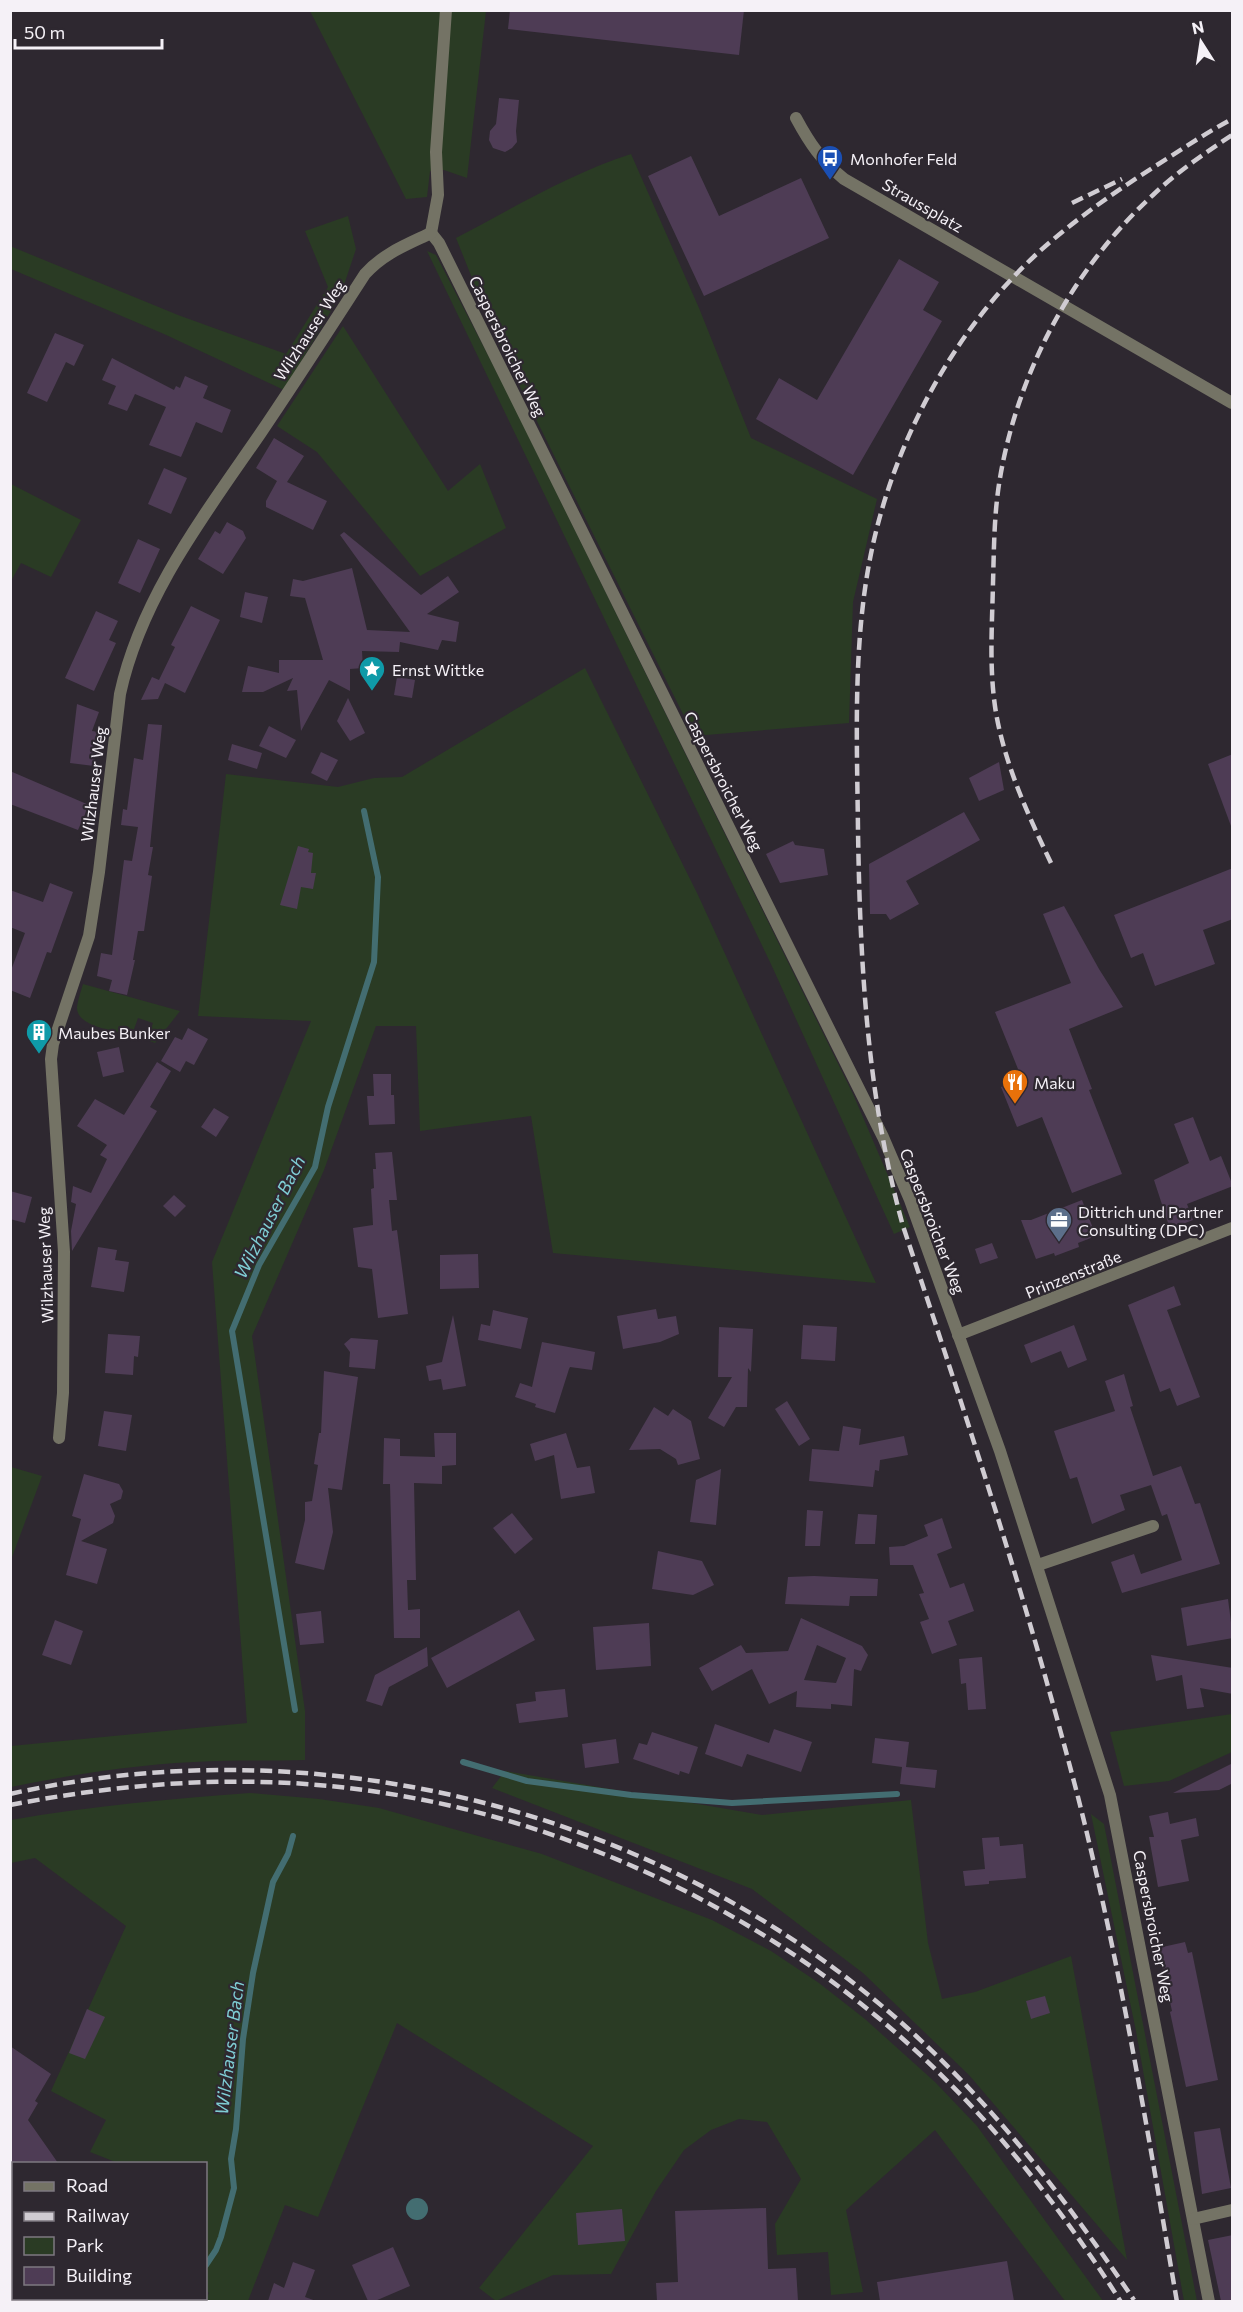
<svg xmlns="http://www.w3.org/2000/svg" width="1243" height="2312" viewBox="0 0 1243 2312" font-family="Commissioner,sans-serif">
<style>
.green{fill:#2a3b24}
.water{fill:#436d71}
.lines{fill:none;stroke-linecap:round;stroke-linejoin:round}
.stream{stroke:#436d71;stroke-width:6}
.building{fill:#4e3c55;fill-rule:evenodd}
.minor{stroke:#747365;stroke-width:12}
.rail{stroke:#d0ccd2;stroke-width:4.5;stroke-dasharray:12 6;stroke-linecap:butt}
.labels{text-anchor:middle;dominant-baseline:central;stroke-width:4.5;stroke-linejoin:round;paint-order:stroke}
.poi-label{font-size:16px;fill:#f5f1f7;stroke:#2e2830;text-anchor:start}
.street-label{font-size:16px;fill:#f5f1f7;stroke:#2e2830}
.water-label{font-size:18px;font-style:italic;fill:#7fcdd4;stroke:#2e2830}
</style>
<rect width="100%" height="100%" fill="#2e2830"/>
<g class="green">
<polygon points="310,11 486,11 467,178 444,170 430,171 427,197 406,199"/>
<path d="M631 154 699 308 751 438 877 499 853 602 849 723 694 736 498 343 456 238C513 208 569 174 631 154Z"/>
<polygon points="348,216 356,249 341,294 284,390 164,334 11,269 10,246 178,315 286,354 328,287 305,231"/>
<polygon points="427,251 436,255 505,388 853,1094 910,1227 894,1234 770,962"/>
<polygon points="343,326 448,491 480,464 506,528 420,576 317,452 277,426"/>
<polygon points="11,484 81,520 51,577 21,563 11,581"/>
<path d="M585 668 698 895 876 1283 553 1253 531 1116 420 1131 416 1026H376L324 1170 252 1336 305 1711V1760C268 1761 231 1760 194 1762 132 1765 71 1775 11 1787V1746L247 1723 212 1262 311 1021 198 1016 226 774 338 787 374 778 402 777Z"/>
<path d="M83 984 180 1011 155 1043 147 1040 153 1023 138 1018 132 1035C116 1031 76 1027 77 1007 78 999 81 991 83 984Z"/>
<polygon points="11,1467 42,1476 11,1560 10,1467"/>
<polygon points="1232,1714 1232,1752 1169,1781 1124,1786 1110,1732"/>
<polygon points="505,1771 762,1815 911,1800 928,1943 942,1999 975,1992 1071,1956 1127,2260 969,2075 863,1973 752,1889 492,1788"/>
<path d="M250 1793 319 1799 379 1808 542 1854 712 1920 771 1951 819 1983 865 2019 935 2082 977 2126 1103 2301H1065L935 2130 846 2210 863 2292 831 2295 828 2252 777 2255 775 2224 801 2179 767 2122 739 2119 711 2130 684 2150 656 2191 611 2274 553 2275 496 2301 479 2288 593 2146 397 2023 318 2217 285 2205 248 2301H199L206 2298 209 2293 206 2291V2164L118 2163 90 2152 106 2120 51 2091 126 1926 35 1858 11 1863V1820C90 1806 170 1799 250 1793Z"/>
<polygon points="1091,1814 1104,1824 1197,2301 1184,2301 1136,2031"/>
</g>
<circle class="water" cx="417" cy="2209" r="11"/>
<g class="lines">
<g class="stream">
<polyline points="295,1710 232,1331 259,1265 315,1167 328,1107 374,962 378,877 364,811"/>
<polyline points="463,1762 527,1781 631,1795 732,1803 897,1794"/>
<polyline points="206,2265 216,2250 221,2237 234,2188 231,2159 236,2129 243,2039 253,1973 273,1882 288,1854 293,1836"/>
<polyline points="175,2302 179,2298"/>
</g>
</g>
<g class="building">
<polygon points="510,10 744,10 739,55 508,29"/>
<polygon points="499,98 519,100 516,131 517,142 512,148 505,152 493,148 489,140 490,131 496,124"/>
<polygon points="691,156 719,216 801,178 829,238 704,296 648,176"/>
<polygon points="899,259 939,282 923,310 942,321 853,475 756,419 779,378 817,400"/>
<polygon points="55,333 84,345 74,366 66,362 47,402 27,393"/>
<polygon points="112,358 174,390 176,386 180,388 185,376 208,386 203,398 231,410 222,433 196,422 181,457 149,445 166,407 135,394 127,411 108,404 116,386 102,380"/>
<polygon points="274,438 304,456 287,482 327,501 313,530 266,507 266,501 277,481 256,468"/>
<polygon points="164,468 187,478 171,514 148,504"/>
<polygon points="227,522 243,531 246,538 223,574 198,559 215,531 220,534"/>
<polygon points="344,532 421,595 448,576 459,592 427,614 459,622 456,642 442,640 438,650 400,642 399,652 362,651 363,668 350,669 350,691 329,680 301,731 297,690 287,691 293,678 263,692 242,692 248,666 279,673 279,660 323,660 305,598 290,596 293,579 303,581 352,568 367,630 410,632 340,535"/>
<polygon points="138,539 160,549 140,593 118,583"/>
<polygon points="245,592 268,597 262,623 240,617"/>
<polygon points="191,606 220,620 185,693 165,683 158,699 141,700 152,677 159,680 175,647 171,645"/>
<polygon points="96,611 118,621 109,640 116,643 94,691 65,678"/>
<polygon points="397,677 415,680 412,698 394,695"/>
<polygon points="348,698 365,733 350,741 337,721"/>
<polygon points="77,704 99,712 92,731 98,732 94,766 70,763"/>
<polygon points="148,724 162,725 150,847 153,847 148,875 152,876 144,931 138,931 133,960 135,960 127,995 109,991 112,980 97,976 101,953 112,955 124,860 132,861 138,827 121,825 123,809 127,810 134,758 143,760"/>
<polygon points="269,726 296,740 286,758 259,746"/>
<polygon points="232,744 262,753 257,769 228,760"/>
<polygon points="321,752 338,760 327,781 311,773"/>
<polygon points="1233,754 1233,826 1231,826 1208,764"/>
<polygon points="999,762 1004,790 979,801 969,778"/>
<polygon points="10,771 89,805 78,830 10,804"/>
<polygon points="964,812 980,840 906,881 919,904 890,920 886,914 870,914 869,864"/>
<polygon points="793,841 795,845 824,849 828,875 780,883 766,854"/>
<polygon points="298,846 309,849 308,852 313,853 311,873 316,873 313,889 301,887 297,909 280,905"/>
<polygon points="1233,868 1233,919 1203,930 1215,964 1155,986 1143,953 1131,958 1114,915"/>
<polygon points="50,883 73,892 51,953 47,952 30,998 10,990 10,973 25,933 10,927 10,890 43,902"/>
<polygon points="1064,906 1099,969 1123,1007 1069,1029 1092,1089 1089,1090 1122,1174 1072,1193 1042,1117 1017,1127 1001,1087 1022,1079 995,1012 1071,983 1043,914"/>
<polygon points="188,1028 208,1039 194,1065 186,1061 180,1072 161,1061 175,1037 182,1040"/>
<polygon points="119,1047 124,1072 103,1077 97,1052"/>
<polygon points="157,1062 171,1071 150,1107 157,1111 72,1251 71,1231 76,1204 71,1202 73,1186 91,1193 107,1159 100,1155 107,1145 77,1126 95,1099 124,1115"/>
<polygon points="373,1074 391,1074 391,1095 394,1095 395,1124 369,1125 367,1096 374,1096"/>
<polygon points="214,1108 229,1117 216,1137 201,1127"/>
<polygon points="1193,1117 1210,1161 1221,1156 1233,1186 1187,1204 1193,1220 1170,1229 1154,1180 1189,1163 1174,1124"/>
<polygon points="392,1152 397,1200 389,1200 392,1231 397,1230 408,1314 378,1318 372,1269 358,1267 353,1228 373,1225 371,1189 374,1188 373,1169 376,1169 375,1153"/>
<polygon points="10,1191 32,1197 25,1223 10,1219"/>
<polygon points="174,1195 186,1206 175,1217 163,1206"/>
<polygon points="1082,1200 1096,1236 1078,1243 1079,1247 1055,1256 1054,1253 1036,1259 1021,1220 1031,1220"/>
<polygon points="992,1243 998,1258 980,1264 975,1249"/>
<polygon points="98,1247 117,1250 115,1260 129,1262 124,1292 91,1287"/>
<polygon points="478,1254 479,1288 440,1289 440,1255"/>
<polygon points="1174,1286 1181,1305 1167,1310 1200,1397 1177,1406 1170,1388 1160,1392 1128,1305"/>
<polygon points="656,1309 658,1319 676,1316 679,1334 660,1342 623,1349 617,1316"/>
<polygon points="493,1310 528,1318 521,1349 478,1340 481,1324 490,1326"/>
<polygon points="453,1315 466,1386 443,1390 441,1379 429,1381 426,1366 442,1362"/>
<polygon points="803,1325 837,1327 835,1361 801,1359"/>
<polygon points="1074,1325 1087,1360 1068,1368 1061,1351 1031,1363 1024,1345"/>
<polygon points="719,1327 753,1329 751,1372 748,1368 747,1407 736,1407 724,1427 708,1418 732,1377 718,1377"/>
<polygon points="108,1334 140,1336 138,1357 134,1356 133,1375 105,1373"/>
<polygon points="351,1338 378,1340 375,1369 349,1367 350,1352 344,1344"/>
<polygon points="542,1342 595,1352 592,1370 570,1367 569,1369 555,1413 535,1407 536,1404 515,1397 520,1383 532,1387"/>
<polygon points="324,1371 358,1377 342,1490 328,1488 333,1532 324,1570 295,1563 305,1520 305,1502 312,1501 318,1465 314,1464 319,1433 321,1433"/>
<polygon points="1124,1374 1133,1406 1130,1407 1153,1476 1181,1466 1195,1504 1200,1503 1220,1564 1122,1593 1111,1562 1134,1554 1141,1574 1182,1560 1167,1514 1162,1516 1151,1485 1120,1495 1125,1510 1092,1524 1077,1477 1070,1479 1054,1431 1115,1411 1105,1381"/>
<polygon points="787,1401 810,1439 799,1446 775,1409"/>
<polygon points="654,1407 668,1416 673,1409 691,1421 700,1459 678,1465 676,1459 660,1449 629,1450"/>
<polygon points="104,1411 132,1415 126,1451 98,1446"/>
<polygon points="843,1426 861,1429 859,1445 904,1436 908,1455 880,1460 879,1471 875,1470 873,1487 809,1481 812,1449 839,1451"/>
<polygon points="434,1433 456,1433 456,1465 442,1466 442,1484 414,1483 416,1580 407,1580 408,1610 420,1609 420,1638 394,1638 390,1484 383,1484 384,1438 400,1439 400,1456 435,1457"/>
<polygon points="566,1433 577,1468 590,1466 595,1493 561,1499 554,1455 535,1461 530,1444"/>
<polygon points="721,1469 716,1525 690,1522 696,1480"/>
<polygon points="84,1474 119,1484 123,1491 121,1499 110,1504 115,1516 113,1523 81,1541 107,1549 97,1584 66,1575 81,1519 72,1516"/>
<polygon points="807,1510 823,1511 820,1546 805,1546"/>
<polygon points="512,1513 533,1539 515,1554 493,1528"/>
<polygon points="858,1514 877,1515 875,1544 855,1544"/>
<polygon points="942,1518 952,1548 937,1554 950,1588 964,1583 974,1611 948,1621 957,1645 932,1654 920,1622 929,1619 919,1594 924,1593 913,1565 890,1565 889,1547 904,1546 928,1536 924,1525"/>
<polygon points="658,1551 702,1561 714,1585 693,1595 652,1589"/>
<polygon points="814,1576 878,1579 877,1596 850,1596 849,1606 785,1604 788,1577"/>
<polygon points="1228,1599 1233,1638 1187,1646 1181,1608"/>
<polygon points="519,1610 535,1640 447,1688 431,1658"/>
<polygon points="321,1611 324,1643 300,1645 296,1614"/>
<path d="M801 1618 862 1646 868 1655 861 1671 854 1669 852 1706 831 1704V1709L796 1707 797 1691 769 1704 752 1669 712 1691 699 1668 741 1645 746 1653 788 1651ZM817 1645 846 1658 836 1683 804 1680Z"/>
<polygon points="55,1620 83,1631 71,1665 42,1655"/>
<polygon points="649,1623 651,1666 596,1670 593,1627"/>
<polygon points="427,1647 428,1666 389,1687 382,1706 366,1701 375,1675"/>
<polygon points="1151,1655 1233,1668 1233,1694 1200,1688 1204,1707 1187,1709 1182,1675 1156,1681"/>
<polygon points="982,1657 986,1709 968,1710 966,1683 961,1684 959,1659"/>
<polygon points="565,1689 568,1717 519,1723 516,1704 536,1701 535,1692"/>
<polygon points="715,1724 769,1743 774,1729 812,1742 801,1772 747,1754 742,1767 705,1754"/>
<polygon points="652,1732 698,1747 689,1774 680,1771 679,1775 633,1759 639,1743 647,1745"/>
<polygon points="875,1738 909,1742 906,1767 937,1770 935,1788 900,1784 902,1767 872,1763"/>
<polygon points="616,1739 619,1763 585,1768 582,1744"/>
<polygon points="1233,1763 1233,1783 1219,1790 1173,1793"/>
<polygon points="1168,1812 1170,1824 1196,1818 1199,1836 1181,1840 1189,1881 1158,1887 1149,1837 1154,1837 1149,1816"/>
<polygon points="999,1837 1000,1846 1023,1844 1026,1878 989,1881 989,1884 965,1886 963,1871 985,1869 982,1838"/>
<polygon points="1185,1942 1188,1953 1192,1952 1218,2080 1186,2087 1170,2012 1172,2011 1158,1948"/>
<polygon points="1045,1996 1050,2013 1031,2019 1026,2001"/>
<polygon points="87,2009 105,2017 85,2059 69,2053"/>
<polygon points="10,2046 51,2074 35,2101 38,2103 28,2120 58,2163 10,2163"/>
<polygon points="1220,2128 1231,2188 1202,2194 1194,2132"/>
<polygon points="766,2208 768,2269 796,2268 798,2301 657,2301 656,2283 678,2282 675,2211"/>
<polygon points="622,2209 625,2241 578,2245 576,2213"/>
<polygon points="1233,2235 1233,2301 1221,2301 1208,2240"/>
<polygon points="393,2247 410,2286 375,2301 368,2301 352,2265"/>
<polygon points="1007,2261 1014,2301 880,2301 877,2282"/>
<polygon points="293,2262 315,2270 305,2297 316,2301 268,2301 274,2283 284,2288"/>
</g>
<g class="lines">
<g class="minor">
<path d="M796 118C810 144 821 160 844 179L1232 403"/>
<polyline points="431,233 439,243 836,1043 883,1137 910,1200 1000,1451 1110,1795 1209,2302"/>
<polyline points="431,233 438,195 436,152 446,10"/>
<polyline points="958,1335 1232,1228"/>
<path d="M59 1438 63 1393 64 1252 51 1059 53 1044 89 936 99 872 120 694C141 597 205 514 260 434 296 381 330 328 365 274 384 253 406 245 431 233"/>
<polyline points="1038,1565 1153,1526"/>
<polyline points="1193,2219 1232,2210"/>
</g>
<g class="rail">
<polyline points="1072,203 1122,179"/>
<path d="M1051 863C1030 819 1010 776 999 728 988 680 992 631 993 583 994 548 994 513 1000 478 1018 372 1073 268 1153 195 1177 172 1205 153 1232 135"/>
<path d="M10 1794C328 1722 676 1815 915 2035 1001 2114 1069 2204 1134 2300"/>
<path d="M10 1805C103 1787 196 1778 290 1783 495 1794 699 1875 860 2003 964 2085 1050 2190 1121 2302"/>
<path d="M1177 2302C1148 2133 1120 1963 1078 1797 1028 1604 966 1415 903 1226 867 1097 860 963 858 830 857 742 853 651 869 564 891 444 956 323 1049 243 1083 214 1119 189 1157 165 1182 149 1206 133 1232 119"/>
</g>
</g>
<defs>
<g id="bus-pin" transform="scale(1.35)"><path d="M0 17L-7.5 6A9.5 9.5 0 1 1 7.5 6Z" fill="#1a4fb4" stroke="#2e2830"/><path d="M-5-6H5V4H4V6H2V4H-2V6H-4V4H-5ZM-3.5-4V0h7V-4ZM-3.5 1.2v1.5H-2V1.2ZM2 1.2v1.5H3.5V1.2Z" fill="#fff"/></g>
<g id="sight-pin" transform="scale(1.35)"><path d="M0 17L-7.5 6A9.5 9.5 0 1 1 7.5 6Z" fill="#0f9aa8" stroke="#2e2830"/><path d="M0-6L1.8-2.2L6-1.7L2.9 1.2L3.7 5.4L0 3.3L-3.7 5.4L-2.9 1.2L-6-1.7L-1.8-2.2Z" fill="#fff"/></g>
<g id="building-pin" transform="scale(1.35)"><path d="M0 17L-7.5 6A9.5 9.5 0 1 1 7.5 6Z" fill="#0f9aa8" stroke="#2e2830"/><path d="M-4-6H4V6H1V3H-1V6H-4ZM-2.5-4.3h1.7v1.8h-1.7ZM.8-4.3h1.7v1.8H.8ZM-2.5-1h1.7V.8h-1.7ZM.8-1h1.7V.8H.8Z" fill="#fff"/></g>
<g id="restaurant-pin" transform="scale(1.35)"><path d="M0 17L-7.5 6A9.5 9.5 0 1 1 7.5 6Z" fill="#e8710a" stroke="#2e2830"/><path d="M-5-6h1v4h1v-4h1v4h1v-4h1v5L-1.5 .5V6h-2V.5L-5-1ZM5-6V6H3V1.5H1.5Q1.5-4 5-6Z" fill="#fff"/></g>
<g id="office-pin" transform="scale(1.35)"><path d="M0 17L-7.5 6A9.5 9.5 0 1 1 7.5 6Z" fill="#5c6f8a" stroke="#2e2830"/><path d="M-6-3h4V-5.5h4V-3h4V5H-6ZM-1-4.5V-3h2v-1.5ZM-6 0V1H6V0Z" fill="#fff"/></g>
</defs>
<g fill-rule="evenodd">
<use href="#bus-pin" x="830" y="158"/>
<use href="#sight-pin" x="372" y="669"/>
<use href="#building-pin" x="39" y="1032"/>
<use href="#restaurant-pin" x="1015" y="1082"/>
<use href="#office-pin" x="1059" y="1220"/>
</g>
<g class="labels">
<g class="poi-label">
<text x="850" y="158">Monhofer Feld</text>
<text x="392" y="669">Ernst Wittke</text>
<text x="58" y="1032">Maubes Bunker</text>
<text x="1034" y="1082">Maku</text>
<text x="1078" y="1211">Dittrich und Partner<tspan x="1078" dy="18">Consulting (DPC)</tspan></text>
</g>
<g class="street-label">
<text transform="translate(923 205) rotate(30)">Straussplatz</text>
<text transform="translate(309 330) rotate(-57)">Wilzhauser Weg</text>
<text transform="translate(508 346) rotate(64)">Caspersbroicher Weg</text>
<text transform="translate(724 781) rotate(63)">Caspersbroicher Weg</text>
<text transform="translate(93 784) rotate(-83)">Wilzhauser Weg</text>
<text transform="translate(933 1221) rotate(69)">Caspersbroicher Weg</text>
<text transform="translate(45 1265) rotate(-92)">Wilzhauser Weg</text>
<text transform="translate(1073 1274) rotate(-22)">Prinzenstraße</text>
<text transform="translate(1154 1926) rotate(79)">Caspersbroicher Weg</text>
</g>
<g class="water-label">
<text transform="translate(269 1217) rotate(-63)">Wilzhauser Bach</text>
<text transform="translate(229 2048) rotate(-83)">Wilzhauser Bach</text>
</g>
</g>
<rect width="1243" height="2312" fill="none" stroke="#f5f1f7" stroke-width="24"/>
<rect x="12" y="2162" width="195" height="138" fill="#2e2830" stroke="#7e7880" stroke-width="1.5"/>
<rect x="24" y="2182" width="30" height="9" fill="#747365" stroke="#7e7880" stroke-width="1.5"/>
<text x="66" y="2192" font-size="18" fill="#f5f1f7">Road</text>
<rect x="24" y="2212" width="30" height="9" fill="#d0ccd2" stroke="#7e7880" stroke-width="1.5"/>
<text x="66" y="2222" font-size="18" fill="#f5f1f7">Railway</text>
<rect x="24" y="2237" width="30" height="18" fill="#2a3b24" stroke="#7e7880" stroke-width="1.5"/>
<text x="66" y="2252" font-size="18" fill="#f5f1f7">Park</text>
<rect x="24" y="2267" width="30" height="18" fill="#4e3c55" stroke="#7e7880" stroke-width="1.5"/>
<text x="66" y="2282" font-size="18" fill="#f5f1f7">Building</text>
<g transform="translate(1201 42) rotate(348)" stroke="#2e2830" stroke-width="4.5" paint-order="stroke">
<path d="M0-4.5L10 22L0 15L-10 22Z" fill="#f5f1f7"/>
<text y="-9" font-size="16" font-weight="bold" text-anchor="middle" fill="#f5f1f7">N</text>
</g>
<path d="M15 39v9h147v-9" fill="none" stroke="#f5f1f7" stroke-width="3"/>
<text x="24" y="39" font-size="18" fill="#f5f1f7" stroke="#2e2830" stroke-width="4.5" paint-order="stroke">50 m</text>
</svg>
